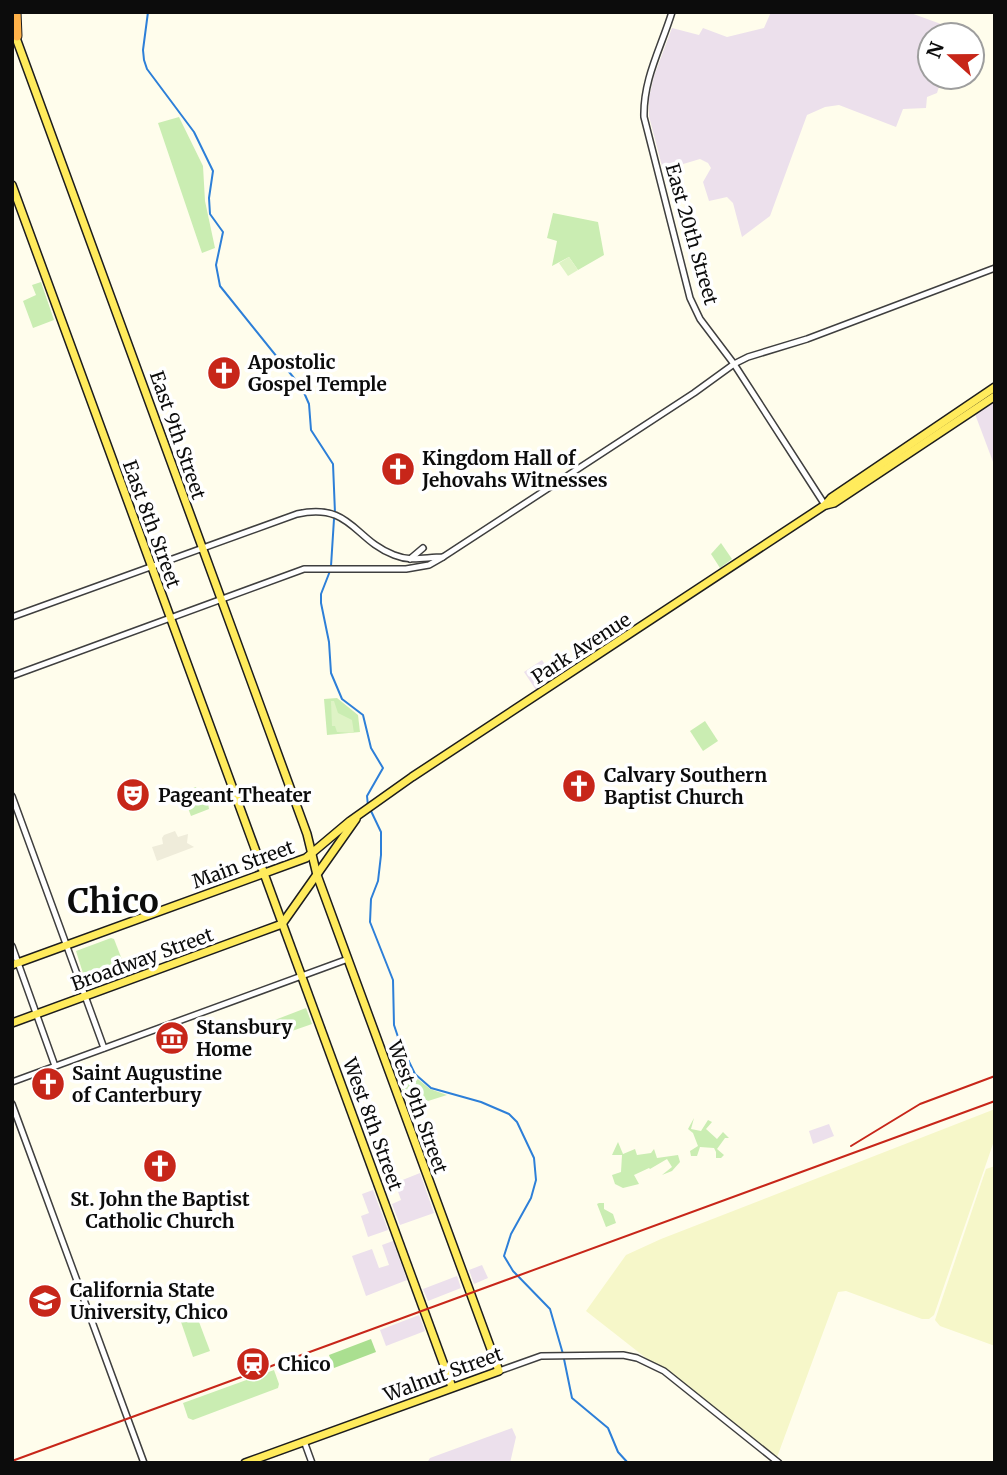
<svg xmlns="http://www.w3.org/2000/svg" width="1007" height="1475" viewBox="0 0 1007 1475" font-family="Merriweather,serif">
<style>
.industrial{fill:#ece0ec}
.farmland{fill:#f6f7c9}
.green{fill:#caedb2}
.forest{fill:#aadf90}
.pitch{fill:#def3c5}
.plaza{fill:#efecda}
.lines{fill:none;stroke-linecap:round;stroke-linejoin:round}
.stream{stroke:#2d7fd8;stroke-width:2}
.minor-casing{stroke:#3f3f3f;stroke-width:8}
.major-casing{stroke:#1d1d1d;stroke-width:10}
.highway-casing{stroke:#1d1d1d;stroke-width:11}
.minor{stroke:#fff;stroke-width:5}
.major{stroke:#ffeb5c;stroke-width:7}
.highway{stroke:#ffb24a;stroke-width:9}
.rail{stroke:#c72619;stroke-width:2}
.labels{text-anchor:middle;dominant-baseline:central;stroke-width:7;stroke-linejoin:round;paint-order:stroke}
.street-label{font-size:19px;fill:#0c0c0c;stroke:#fff}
.poi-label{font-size:19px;font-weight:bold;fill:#0c0c0c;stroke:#fff;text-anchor:start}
.town-label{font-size:33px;font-weight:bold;fill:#0c0c0c;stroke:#fff}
</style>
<rect width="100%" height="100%" fill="#fffdec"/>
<g class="industrial">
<polygon points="771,12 908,12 960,31 958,35 930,35 930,77 942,77 937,93 927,97 926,108 903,109 896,127 839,105 825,107 807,115 770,216 742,237 733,203 727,197 709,201 703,182 711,168 708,163 700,159 663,170 649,116 649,98 654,76 672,28 699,35 703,28 727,37 764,28"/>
<polygon points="995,401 995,467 975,414"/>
<polygon points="542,660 552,675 551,679 536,690 524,672"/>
<polygon points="829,1124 834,1136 813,1144 809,1131"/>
<polygon points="420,1173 434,1213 400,1225 392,1204 401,1200 395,1183"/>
<polygon points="373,1190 388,1230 368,1237 361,1216 369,1213 362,1194"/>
<polygon points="393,1241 407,1280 366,1296 352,1256 372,1249 379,1268 389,1265 382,1245"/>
<polygon points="482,1265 488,1278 474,1284 469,1270"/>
<polygon points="457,1276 461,1288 428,1301 423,1289"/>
<polygon points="419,1315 425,1331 386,1346 380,1330"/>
<polygon points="512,1428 516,1437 510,1463 427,1463 430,1458"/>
</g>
<g class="farmland">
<polygon points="995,1109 995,1138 934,1315 929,1319 922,1319 846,1291 838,1292 776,1460 586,1311 626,1255 661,1239"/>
<polygon points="995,1166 995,1346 940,1326 935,1320 986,1169"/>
</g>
<g class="green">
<polygon points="179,117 203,166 205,201 215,248 202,253 158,123"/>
<polygon points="553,213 598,222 604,255 578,270 569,257 552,266 557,241 547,238"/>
<polygon points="41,282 54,320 33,328 23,301 36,295 32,285"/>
<polygon points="721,543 732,559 720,568 711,554"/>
<polygon points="337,698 358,715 360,732 327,735 324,699"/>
<polygon points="705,721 718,741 703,751 690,731"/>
<polygon points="196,787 201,800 207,798 209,809 191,816 182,792"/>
<polygon points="111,938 114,939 126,970 124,974 87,986 76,951"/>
<polygon points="306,1008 312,1024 272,1038 267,1023"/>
<polygon points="413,1075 430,1089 447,1095 409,1107 399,1081"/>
<polygon points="694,1118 691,1129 701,1131 708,1120 712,1122 706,1129 717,1139 723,1132 729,1138 725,1138 717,1149 724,1155 721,1158 716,1158 716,1152 714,1148 700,1147 697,1156 691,1156 690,1151 698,1146 693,1133 688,1129"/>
<polygon points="618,1142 623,1154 635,1149 637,1155 651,1153 654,1149 657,1158 678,1155 680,1162 672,1171 662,1175 672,1167 667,1159 650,1169 649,1168 634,1175 639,1184 623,1188 615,1184 612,1175 621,1172 622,1155 612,1155"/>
<polygon points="599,1203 604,1203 604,1209 613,1214 616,1223 606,1227 597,1204"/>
<polygon points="196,1314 210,1351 193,1357 180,1319"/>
<polygon points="274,1370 279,1384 278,1388 193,1420 188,1418 183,1403"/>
</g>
<polygon class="forest" points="371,1339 376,1352 334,1368 329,1355"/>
<g class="pitch">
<polygon points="569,257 578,270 568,276 559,263"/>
<polygon points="331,701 334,701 338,713 352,720 354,733 337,732 335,726 332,726"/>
</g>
<polygon class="plaza" points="175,831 178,837 188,834 187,843 194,847 157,861 152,847 163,844 162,838 164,835"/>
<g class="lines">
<g class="stream">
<polyline points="148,12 143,50 144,60 147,69 194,132 213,171 209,198 210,214 223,232 216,265 220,286 302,388 309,404 311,430 333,464 335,513"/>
<polyline points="331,566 334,519"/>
<polyline points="330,571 321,594 321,603 329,642 331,673 342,699 363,715 371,748 383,768 367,796 368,806"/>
<polyline points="371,811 381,832 381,855 378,881 371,899 370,922 393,980 394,1025 400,1043 415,1074 431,1088 481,1102 509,1114 517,1122 534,1158 536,1180 531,1198 511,1234 504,1256 513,1271 550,1309 563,1354"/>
<polyline points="564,1359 572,1398 608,1428 618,1452 628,1463"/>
</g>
<g class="minor-casing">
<g id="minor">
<path d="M672 12C661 48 643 79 644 117L690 298 700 319 734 364 825 505"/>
<polyline points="410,559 423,548"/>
<path d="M12 617 297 514C351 502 354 540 394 555 411 562 425 557 443 557L694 393 734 364 748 357 807 339 995 268"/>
<polyline points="12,676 304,569 406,569 429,565 443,557"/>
<polyline points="12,796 104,1048"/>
<polyline points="12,946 55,1066"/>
<polyline points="12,1082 348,959"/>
<polyline points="12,1104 144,1463"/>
<polyline points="499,1371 541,1356 623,1355 637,1358 664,1371 779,1463"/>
<polyline points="304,1441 312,1463"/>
</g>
</g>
<g class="major-casing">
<g id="major">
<polyline points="12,27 307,834 317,875 499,1371 245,1463"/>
<polyline points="12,185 452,1387"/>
<polyline points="826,505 834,503 995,396"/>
<polyline points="282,924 356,819"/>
<polyline points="12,965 306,858 350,821 412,777 825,505 831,498 995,387"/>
<polyline points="12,1023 282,924"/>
</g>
</g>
<g class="highway-casing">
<polyline id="highway" points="16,12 17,36"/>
</g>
<use href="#minor" class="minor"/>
<use href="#major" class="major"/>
<use href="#highway" class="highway"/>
<g class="rail">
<polyline points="851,1146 920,1104 995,1076"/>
<polyline points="12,1461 995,1101"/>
</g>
</g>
<defs>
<g id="church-disc" transform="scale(1.75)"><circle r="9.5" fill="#c72619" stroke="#fff"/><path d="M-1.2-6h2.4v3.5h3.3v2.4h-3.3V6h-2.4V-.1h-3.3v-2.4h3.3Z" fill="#fff"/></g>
<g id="theatre-disc" transform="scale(1.75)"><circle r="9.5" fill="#c72619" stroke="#fff"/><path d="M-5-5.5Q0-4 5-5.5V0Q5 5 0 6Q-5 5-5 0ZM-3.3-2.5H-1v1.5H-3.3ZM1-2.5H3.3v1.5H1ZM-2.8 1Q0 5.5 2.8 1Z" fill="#fff"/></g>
<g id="museum-disc" transform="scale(1.75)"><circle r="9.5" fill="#c72619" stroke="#fff"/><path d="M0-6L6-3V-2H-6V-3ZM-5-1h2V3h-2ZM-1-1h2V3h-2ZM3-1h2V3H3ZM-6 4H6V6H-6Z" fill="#fff"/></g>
<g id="university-disc" transform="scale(1.75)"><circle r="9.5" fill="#c72619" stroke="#fff"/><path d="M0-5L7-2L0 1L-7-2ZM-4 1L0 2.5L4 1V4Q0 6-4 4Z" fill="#fff"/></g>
<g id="station-disc" transform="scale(1.75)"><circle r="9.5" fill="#c72619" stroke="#fff"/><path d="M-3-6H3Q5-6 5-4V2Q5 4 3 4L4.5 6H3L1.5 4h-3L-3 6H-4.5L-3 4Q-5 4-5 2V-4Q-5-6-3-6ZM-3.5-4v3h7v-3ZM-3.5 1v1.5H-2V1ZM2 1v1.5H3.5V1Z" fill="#fff"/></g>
</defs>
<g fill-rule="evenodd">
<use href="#church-disc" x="224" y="373"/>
<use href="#church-disc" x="398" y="469"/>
<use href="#church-disc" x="579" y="786"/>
<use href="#theatre-disc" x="133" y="795"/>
<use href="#museum-disc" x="172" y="1038"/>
<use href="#church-disc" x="48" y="1084"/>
<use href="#church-disc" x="160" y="1166"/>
<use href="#university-disc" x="45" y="1301"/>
<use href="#station-disc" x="253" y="1364"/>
</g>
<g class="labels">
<g class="street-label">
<text transform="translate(692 234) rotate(74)">East 20th Street</text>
<text transform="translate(178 435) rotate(71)">East 9th Street</text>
<text transform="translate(152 524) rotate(70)">East 8th Street</text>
<text transform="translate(581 648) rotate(-33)">Park Avenue</text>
<text transform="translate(243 864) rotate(-20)">Main Street</text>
<text transform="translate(142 959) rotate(-20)">Broadway Street</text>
<text transform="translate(418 1107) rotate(70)">West 9th Street</text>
<text transform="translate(373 1124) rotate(70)">West 8th Street</text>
<text transform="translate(443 1374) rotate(-20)">Walnut Street</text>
</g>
<g class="poi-label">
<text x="248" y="362">Apostolic<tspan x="248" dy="22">Gospel Temple</tspan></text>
<text x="422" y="458">Kingdom Hall of<tspan x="422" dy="22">Jehovahs Witnesses</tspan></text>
<text x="604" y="775">Calvary Southern<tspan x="604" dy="22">Baptist Church</tspan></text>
<text x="158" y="795">Pageant Theater</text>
<text x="196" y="1027">Stansbury<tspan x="196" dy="22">Home</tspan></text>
<text x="72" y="1073">Saint Augustine<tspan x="72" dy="22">of Canterbury</tspan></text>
<text x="160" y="1199" text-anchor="middle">St. John the Baptist<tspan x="160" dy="22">Catholic Church</tspan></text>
<text x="70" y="1290">California State<tspan x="70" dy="22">University, Chico</tspan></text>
<text x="278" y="1364">Chico</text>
</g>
<g class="town-label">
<text x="113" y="901">Chico</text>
</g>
</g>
<rect width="1007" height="1475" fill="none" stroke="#0c0c0c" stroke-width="28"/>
<g transform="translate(951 56) rotate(291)"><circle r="33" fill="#ffffff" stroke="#9e9e9e" stroke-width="2"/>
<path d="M0-5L12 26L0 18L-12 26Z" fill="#c72619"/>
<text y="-10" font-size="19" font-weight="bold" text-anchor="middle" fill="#0c0c0c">N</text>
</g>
</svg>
